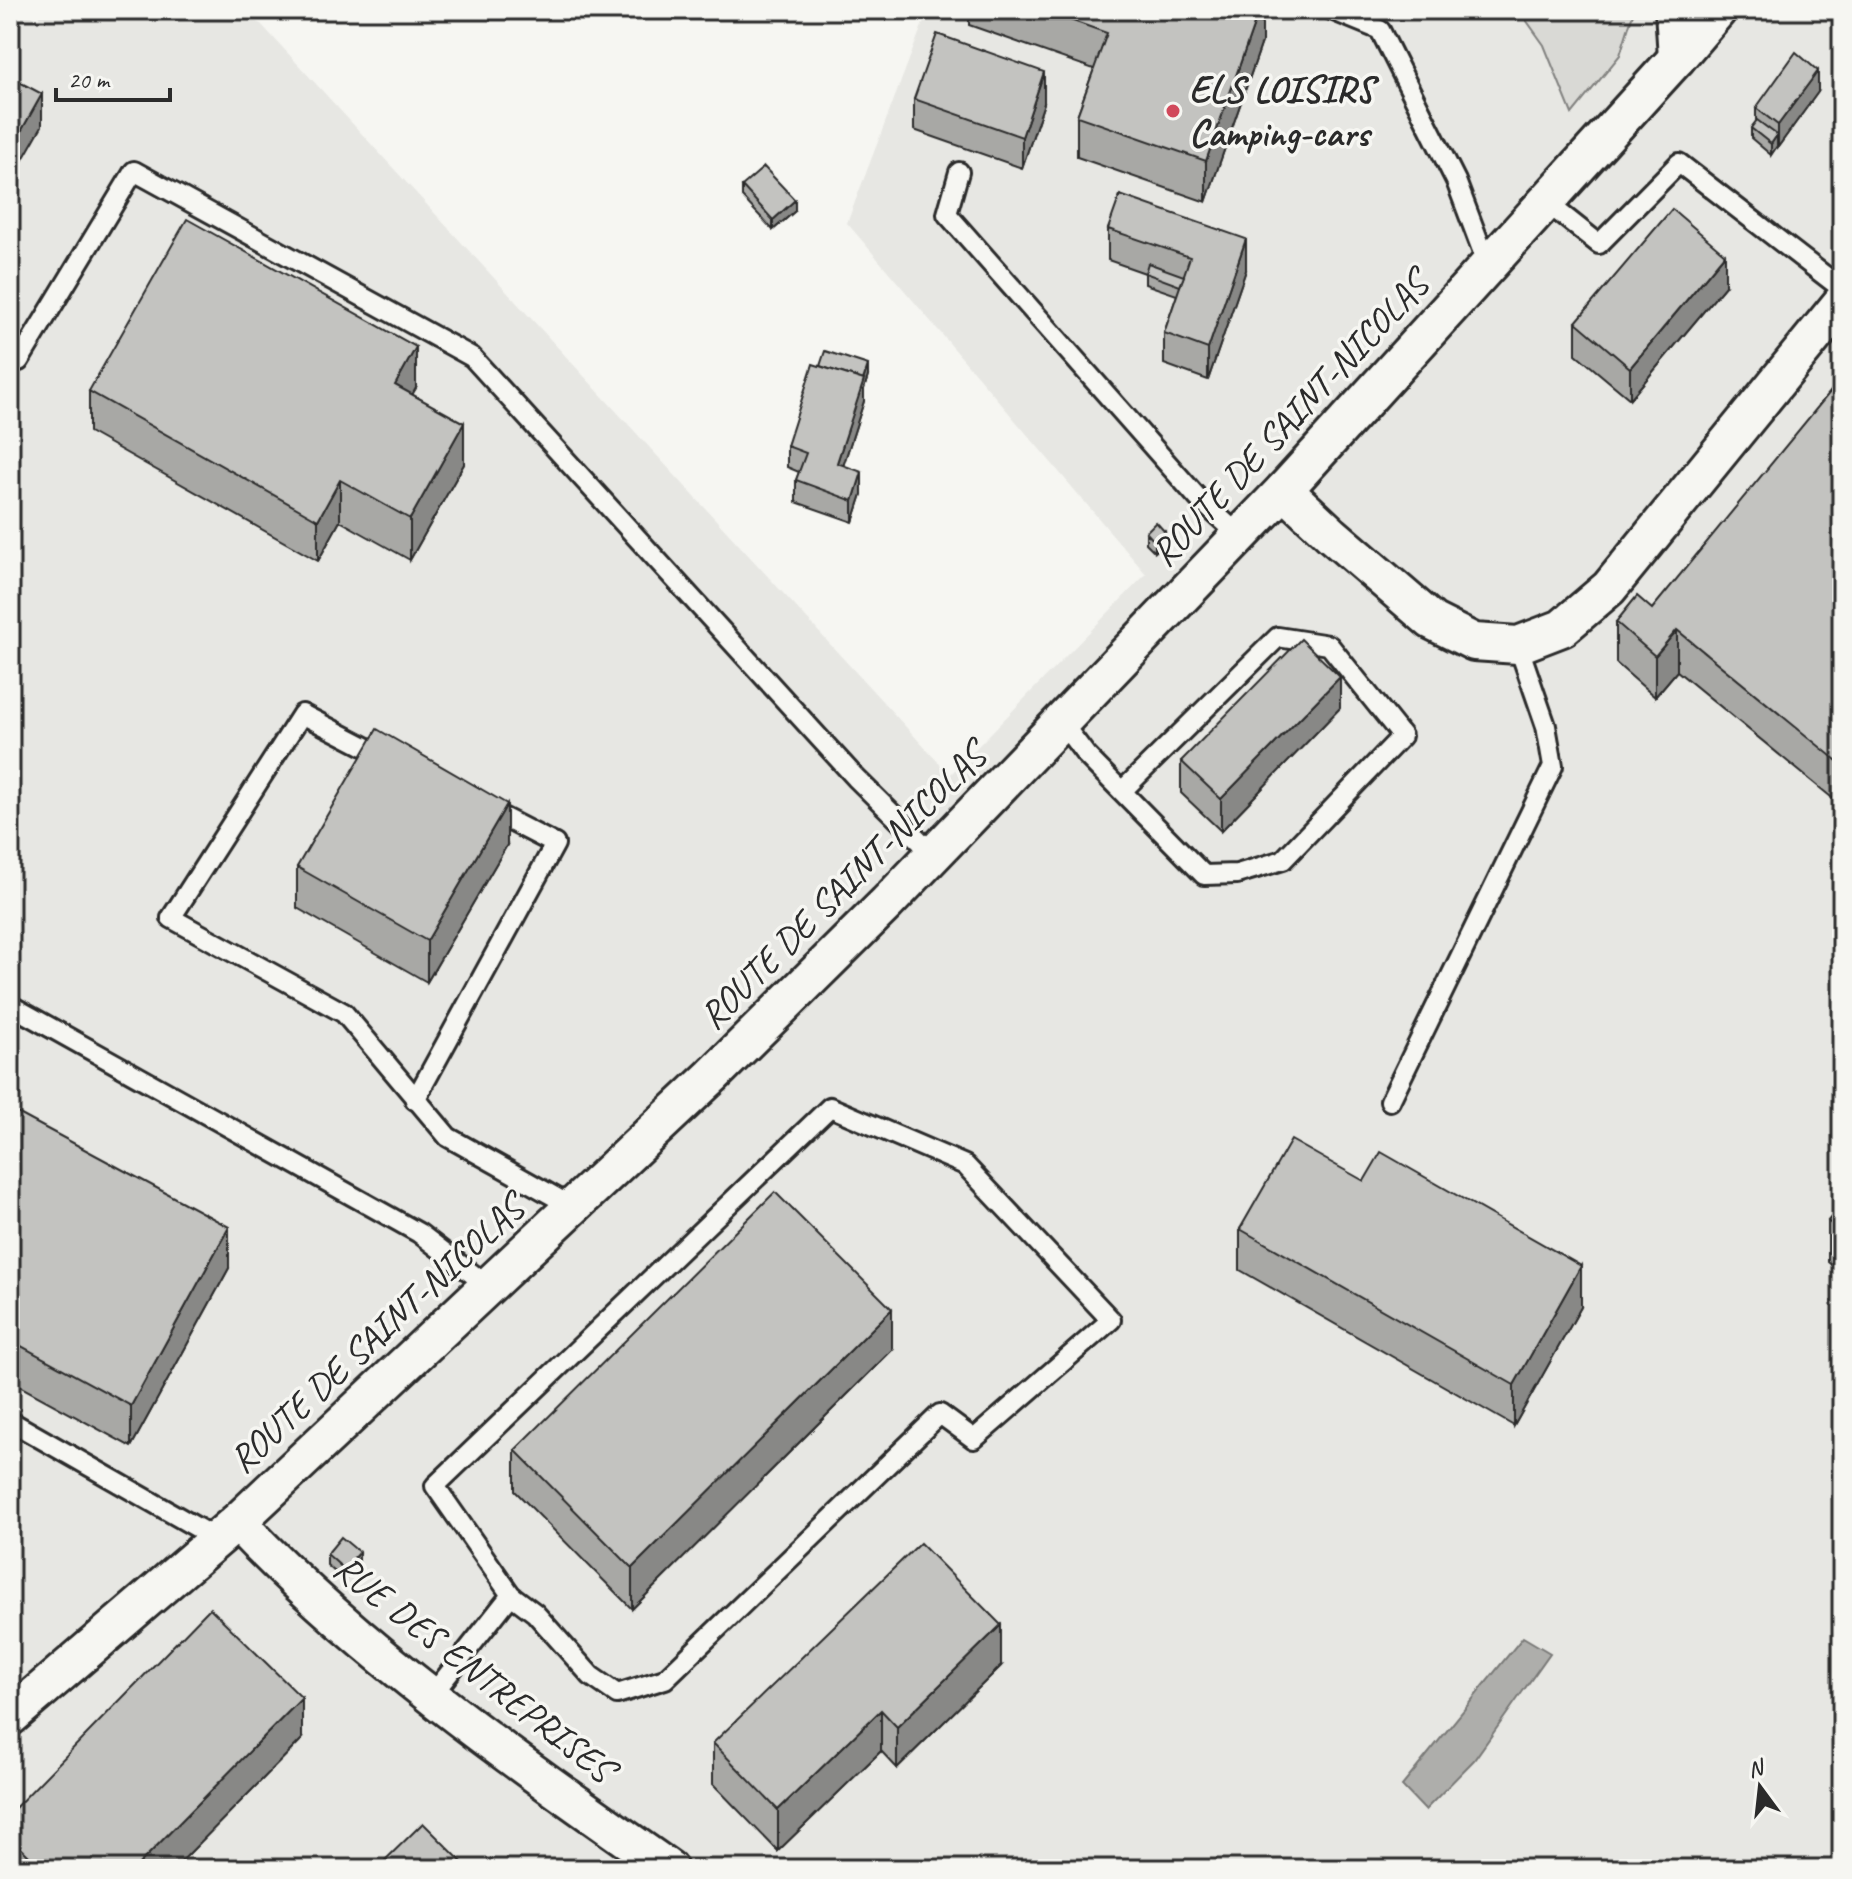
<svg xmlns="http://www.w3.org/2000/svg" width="1852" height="1879" viewBox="0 0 1852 1879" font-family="Caveat,sans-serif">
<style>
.built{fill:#e7e7e3}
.green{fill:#d9d9d5;stroke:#828280;stroke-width:2}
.water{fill:#aeaeab;stroke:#7a7a78;stroke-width:2}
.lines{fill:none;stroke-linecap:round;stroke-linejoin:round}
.lane-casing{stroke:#2b2b2b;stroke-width:24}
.street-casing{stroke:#2b2b2b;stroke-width:42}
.lane{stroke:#f6f6f2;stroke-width:18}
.street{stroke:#f6f6f2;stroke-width:36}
.wall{fill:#a8a8a5;stroke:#2b2b2b;stroke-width:2}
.shaded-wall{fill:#888886;stroke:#2b2b2b;stroke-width:2}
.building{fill:#c3c3c0;stroke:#2b2b2b;stroke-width:2}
.poi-dot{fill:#d1495b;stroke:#f6f6f2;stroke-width:3}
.labels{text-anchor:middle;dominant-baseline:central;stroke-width:7;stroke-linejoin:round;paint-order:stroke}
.poi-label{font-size:38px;font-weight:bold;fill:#2b2b2b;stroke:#f6f6f2;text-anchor:start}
.street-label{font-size:38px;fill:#2b2b2b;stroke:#f6f6f2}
</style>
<rect width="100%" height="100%" fill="#f6f6f2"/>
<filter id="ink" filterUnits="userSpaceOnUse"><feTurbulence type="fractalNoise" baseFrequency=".0125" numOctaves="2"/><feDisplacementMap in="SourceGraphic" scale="16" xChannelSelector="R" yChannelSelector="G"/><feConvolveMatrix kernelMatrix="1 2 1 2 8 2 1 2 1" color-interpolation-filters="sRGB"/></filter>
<g filter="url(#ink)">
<polygon class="built" points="10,10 19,10 38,19 41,10 230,10 261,24 950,775 1146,574 847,223 928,10 1842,10 1842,1869 10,1869"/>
<polygon class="green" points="1519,10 1634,10 1620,55 1572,114 1544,45"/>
<polygon class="water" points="1523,1637 1550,1653 1474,1760 1425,1810 1402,1786"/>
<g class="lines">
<g class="lane-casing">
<g id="lane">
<polyline points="1331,10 1380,30 1456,181 1488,266"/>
<polyline points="959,172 947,214 1198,498 1240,536"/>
<polyline points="1546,202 1599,244 1679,163 1842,289"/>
<polyline points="19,361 134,171 472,357 856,778 934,855"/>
<polyline points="1062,723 1086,755 1204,875 1237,874 1283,860 1402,736 1329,645 1278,637 1122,791"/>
<polyline points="387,758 302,714 171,918 344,1013 448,1137 573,1207"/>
<polyline points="10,1005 419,1233 488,1286"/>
<polyline points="415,1100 555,844 485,808"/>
<polyline points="1390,1101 1553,766 1546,726 1518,645"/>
<polygon points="830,1107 965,1165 1111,1320 974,1439 940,1414 665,1679 617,1694 591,1676 535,1613 511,1595 435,1486"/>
<polyline points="10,1421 217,1539"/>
<polyline points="432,1695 511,1595"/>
</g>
</g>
<g class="street-casing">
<g id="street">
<polyline points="1674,10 1677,58"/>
<polyline points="1284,490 1332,535 1432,621 1474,642 1518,645 1562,628 1609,588 1842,302"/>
<path d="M237 1522C364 1656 518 1763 669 1869"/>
<polyline points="10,1717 237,1522 712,1076 887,903 1284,490 1677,58 1718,10"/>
</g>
</g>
<use href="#lane" class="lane"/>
<use href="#street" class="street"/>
</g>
<g class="wall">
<polygon points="969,10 1262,10 1262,42 1206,202 1077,157 1077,116 1094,69 969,25"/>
<polygon points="1818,92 1778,147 1777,146 1771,155 1751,138 1751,128 1756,122 1756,108"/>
<polygon points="914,99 1044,103 1022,168 914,130"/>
<polygon points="742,186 795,211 773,230 742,197"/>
<polygon points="1108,229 1246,270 1208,380 1164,364 1164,333 1177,295 1145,284 1145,273 1108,260"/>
<polygon points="1725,286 1630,399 1576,354 1576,322"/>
<polygon points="820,366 868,376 864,389 864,401 843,466 862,494 853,522 796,502 796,480 799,472 787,467 787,446"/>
<polygon points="416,388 412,394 464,464 410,560 340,521 318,561 89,432 89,391"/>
<polygon points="1842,393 1842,806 1677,671 1655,697 1616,663 1616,622 1652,609"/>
<polygon points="1146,532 1165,543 1155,552 1146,543"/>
<polygon points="1340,708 1221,831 1181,793 1181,761"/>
<polygon points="507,845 427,982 297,908 297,867"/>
<polygon points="10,1109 229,1268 131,1447 10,1381"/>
<polygon points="1842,1205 1842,1274 1828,1262 1828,1221"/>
<polygon points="1240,1229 1581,1307 1514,1426 1240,1270"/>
<polygon points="892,1350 632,1609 515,1491 515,1450"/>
<polygon points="327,1554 359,1563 344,1580 327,1565"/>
<polygon points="1001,1666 897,1768 881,1751 778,1851 713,1784 713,1743"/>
<polygon points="302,1739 174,1869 10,1869 10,1813"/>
</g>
<g class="shaded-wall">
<polygon points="1259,10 1262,10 1262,42 1206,202 1206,161"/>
<polygon points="1818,71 1818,92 1778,147 1778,125"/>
<polygon points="1044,72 1044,103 1022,168 1022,137"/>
<polygon points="42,94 42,126 10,182 10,151"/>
<polygon points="1777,135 1777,146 1771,155 1771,144"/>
<polygon points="795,200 795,211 773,230 773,220"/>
<polygon points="1246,239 1246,270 1208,380 1208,349"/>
<polygon points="1725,254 1725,286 1630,399 1630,368"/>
<polygon points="416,347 416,388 395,425 395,385"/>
<polygon points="868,365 868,376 864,389 864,401 837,485 837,463"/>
<polygon points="464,423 464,464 410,560 410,519"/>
<polygon points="862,472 862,494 853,522 853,501"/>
<polygon points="340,480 340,521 318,561 318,520"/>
<polygon points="1165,532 1165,543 1155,552 1155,542"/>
<polygon points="1677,630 1677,671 1655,697 1655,656"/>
<polygon points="1340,677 1340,708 1221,831 1221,799"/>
<polygon points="507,804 507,845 427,982 427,941"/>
<polygon points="229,1227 229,1268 131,1447 131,1406"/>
<polygon points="1581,1266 1581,1307 1514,1426 1514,1385"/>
<polygon points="892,1309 892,1350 632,1609 632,1568"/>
<polygon points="359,1552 359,1563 344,1580 344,1569"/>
<polygon points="1001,1625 1001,1666 897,1768 897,1727"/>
<polygon points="302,1698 302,1739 174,1869 134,1869"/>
<polygon points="881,1710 881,1751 778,1851 778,1810"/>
</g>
<g class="building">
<polygon points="1042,10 1259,10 1206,161 1077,116 1107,33"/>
<polygon points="937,34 1044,72 1022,137 914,99"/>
<polygon points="1796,52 1818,71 1778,125 1756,108"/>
<polygon points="10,77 42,94 10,151"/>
<polygon points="1757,120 1777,135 1771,144 1751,128"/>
<polygon points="764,167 795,200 773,220 742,186"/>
<polygon points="1120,195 1246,239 1208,349 1164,333 1190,257 1108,229"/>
<polygon points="1672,209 1725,254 1630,368 1576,322"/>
<polygon points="187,219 416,347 395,385 464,423 410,519 340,480 318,520 89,391"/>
<polygon points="1148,263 1184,276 1180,286 1145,273"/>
<polygon points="825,351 868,365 863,380 820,366"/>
<polygon points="813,364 864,380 837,463 862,472 853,501 796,480 806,453 787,446"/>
<polygon points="1835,386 1842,393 1842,765 1677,630 1655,656 1616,622 1637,596 1652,609"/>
<polygon points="1156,522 1165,532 1155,542 1146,532"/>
<polygon points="1301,639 1340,677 1221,799 1181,761"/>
<polygon points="377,729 507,804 427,941 297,867"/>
<polygon points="10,1109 229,1227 131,1406 10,1340"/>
<polygon points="1291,1140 1364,1181 1381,1152 1581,1266 1514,1385 1240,1229"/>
<polygon points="775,1192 892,1309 632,1568 515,1450"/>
<polygon points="1842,1205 1842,1233 1828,1221"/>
<polygon points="341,1537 359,1552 344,1569 327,1554"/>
<polygon points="920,1543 1001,1625 897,1727 881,1710 778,1810 713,1743"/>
<polygon points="210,1608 302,1698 134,1869 42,1869 10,1837 10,1813"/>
<polygon points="423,1823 469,1869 376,1869"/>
</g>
</g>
<circle class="poi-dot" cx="1173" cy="111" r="8"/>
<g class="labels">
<g class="poi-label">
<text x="1189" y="89">ELS LOISIRS<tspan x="1189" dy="44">Camping-cars</tspan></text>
</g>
<g class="street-label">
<text transform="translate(1289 419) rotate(-47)">ROUTE DE SAINT-NICOLAS</text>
<text transform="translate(842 886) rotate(-45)">ROUTE DE SAINT-NICOLAS</text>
<text transform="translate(376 1334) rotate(-43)">ROUTE DE SAINT-NICOLAS</text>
<text transform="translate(474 1668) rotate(38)">RUE DES ENTREPRISES</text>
</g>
</g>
<rect width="1852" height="1879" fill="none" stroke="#f6f6f2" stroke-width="40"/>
<rect x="20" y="20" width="1812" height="1839" fill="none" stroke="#2b2b2b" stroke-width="3" filter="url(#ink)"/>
<g transform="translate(1760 1787) rotate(345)" stroke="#f6f6f2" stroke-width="6" paint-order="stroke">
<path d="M0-6L14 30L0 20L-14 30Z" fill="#2b2b2b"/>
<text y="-12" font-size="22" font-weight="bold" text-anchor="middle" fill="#2b2b2b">N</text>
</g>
<path d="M56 88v12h114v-12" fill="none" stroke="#2b2b2b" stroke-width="4"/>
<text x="68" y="88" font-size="24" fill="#2b2b2b" stroke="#f6f6f2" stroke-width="6" paint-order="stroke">20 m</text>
</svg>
